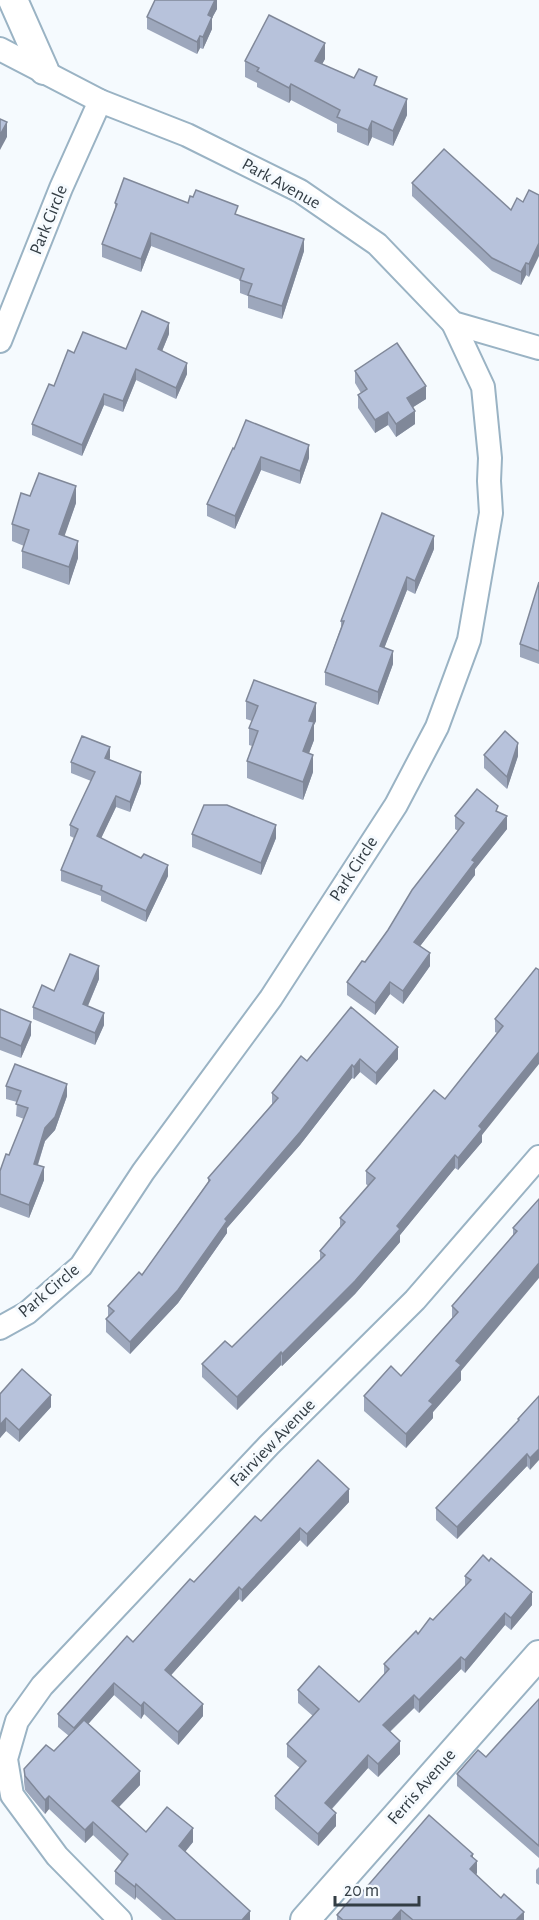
<svg xmlns="http://www.w3.org/2000/svg" width="539" height="1920" viewBox="0 0 539 1920" font-family="'Alegreya Sans',sans-serif">
<style>
.lines{fill:none;stroke-linecap:round;stroke-linejoin:round}
.minor-casing{stroke:#9ab3c4;stroke-width:26}
.tertiary-casing{stroke:#9ab3c4;stroke-width:32}
.minor{stroke:#fff;stroke-width:22}
.tertiary{stroke:#fff;stroke-width:28}
.wall{fill:#9da7bc}
.shaded-wall{fill:#808899}
.building{fill:#b7c2db;stroke:#808899;stroke-width:1.5}
.labels{text-anchor:middle;dominant-baseline:central;stroke-width:6;stroke-linejoin:round;paint-order:stroke}
.street-label{font-size:18px;fill:#333d44;stroke:#f5fafe}
</style>
<rect width="100%" height="100%" fill="#f5fafe"/>
<g class="lines">
<g class="minor-casing">
<g id="minor">
<polyline points="0,49 100,101 187,135 300,191 377,244 453,323 539,348"/>
<polyline points="0,341 61,188 100,101"/>
<polyline points="0,1328 27,1313 81,1266 143,1172 271,998 396,805 437,727 469,640 491,513 489,481 490,458 483,387 453,323"/>
<polyline points="120,1920 57,1856 12,1795 6,1759 17,1721 42,1686 269,1445 415,1300 539,1157"/>
</g>
</g>
<g class="tertiary-casing">
<g id="tertiary">
<polyline points="13,0 44,70"/>
<polyline points="305,1920 539,1655"/>
</g>
</g>
<use href="#minor" class="minor"/>
<use href="#tertiary" class="tertiary"/>
</g>
<g class="wall">
<polygon points="217,0 217,9 212,18 212,29 203,49 200,48 197,54 147,29 147,17"/>
<polygon points="325,59 322,64 354,78 377,86 407,115 393,146 372,137 368,146 337,132 337,124 291,100 289,103 257,87 257,83 245,77 245,61"/>
<polygon points="412,183 511,210 523,202 529,190 529,277 526,275 521,285 492,271 412,196"/>
<polygon points="115,203 188,203 238,215 304,251 282,319 248,308 248,296 240,293 240,280 151,246 141,272 102,257 102,244 115,210"/>
<polygon points="169,334 162,351 187,374 176,399 136,380 123,412 104,405 82,456 32,435 32,424 74,353 126,349"/>
<polygon points="355,371 426,399 413,407 415,424 396,437 388,425 375,433 358,408 358,395 361,393 355,383"/>
<polygon points="233,448 309,458 300,484 261,470 235,529 207,516 207,504"/>
<polygon points="30,496 76,503 64,536 78,558 69,585 22,568 22,551 24,546 12,541 12,524"/>
<polygon points="434,549 415,594 407,590 384,648 393,664 378,705 325,685 325,672 341,627 341,621"/>
<polygon points="539,582 539,664 520,657 520,644"/>
<polygon points="246,701 316,721 314,725 314,740 309,753 313,772 303,800 247,778 247,761 252,746 249,745 249,728 252,721 246,719"/>
<polygon points="484,755 518,756 507,789 484,768"/>
<polygon points="110,758 109,759 141,783 130,812 116,807 101,838 168,876 146,922 101,901 101,896 61,881 61,870 74,838 70,836 70,825 91,781 71,773 71,762"/>
<polygon points="498,812 507,829 475,869 475,875 420,946 430,966 403,1004 390,994 375,1015 347,995 347,982 365,962 458,831 455,829 455,816"/>
<polygon points="192,834 276,838 261,875 192,847"/>
<polygon points="536,968 482,1135 482,1142 458,1170 455,1168 400,1235 400,1242 355,1294 282,1366 281,1365 237,1410 202,1377 202,1364 232,1347 320,1260 320,1251 340,1227 340,1218 368,1186 366,1184 366,1171 445,1099 497,1033 495,1032 495,1019"/>
<polygon points="99,979 88,1006 104,1025 95,1045 33,1019 33,1007 54,991"/>
<polygon points="351,1007 398,1059 376,1085 360,1072 354,1079 352,1078 300,1145 227,1228 227,1233 178,1303 130,1354 106,1332 106,1319 108,1317 108,1306 142,1275 208,1182 208,1178 272,1104 272,1093 307,1061"/>
<polygon points="0,1009 31,1035 21,1058 0,1050"/>
<polygon points="6,1086 67,1096 55,1130 45,1141 38,1165 44,1180 29,1218 0,1207 0,1171 9,1155 24,1119 16,1116 17,1102 6,1099"/>
<polygon points="539,1199 461,1371 461,1380 433,1412 433,1418 406,1448 364,1411 364,1396 401,1376 452,1318 452,1306 513,1236 513,1228"/>
<polygon points="0,1394 51,1407 19,1442 6,1431 0,1438"/>
<polygon points="539,1396 530,1470 527,1466 457,1539 436,1520 436,1508 518,1422 518,1419"/>
<polygon points="349,1502 307,1547 300,1540 242,1602 239,1599 171,1675 203,1716 178,1745 144,1714 141,1719 114,1695 88,1724 140,1785 119,1807 146,1832 193,1842 185,1852 250,1920 162,1920 136,1897 135,1900 115,1884 115,1871 122,1862 93,1835 85,1843 49,1809 45,1814 25,1790 24,1782 24,1769 54,1751 69,1736 58,1727 58,1714 194,1582 261,1521"/>
<polygon points="465,1576 532,1605 511,1630 505,1625 465,1673 461,1669 419,1713 414,1708 390,1732 400,1754 378,1777 368,1768 332,1809 336,1826 318,1846 275,1809 275,1796 300,1768 287,1757 287,1744 313,1716 298,1703 298,1690 359,1702 384,1675 384,1664 433,1620 465,1586"/>
<polygon points="539,1699 539,1858 457,1786 457,1774 486,1757"/>
<polygon points="473,1857 477,1873 476,1875 524,1920 337,1920 337,1915 358,1897"/>
<polygon points="539,1867 539,1885 536,1883 536,1870"/>
</g>
<g class="shaded-wall">
<polygon points="215,0 217,0 217,9 212,18 212,29 203,49 203,37 208,15"/>
<polygon points="200,36 200,48 197,54 197,42"/>
<polygon points="325,43 325,59 315,77 315,61"/>
<polygon points="291,84 291,100 289,103 289,88"/>
<polygon points="407,99 407,115 393,146 393,131"/>
<polygon points="372,121 372,137 368,146 368,130"/>
<polygon points="7,122 7,137 0,150 0,135"/>
<polygon points="151,233 151,246 141,272 141,259"/>
<polygon points="304,239 304,251 282,319 282,306"/>
<polygon points="539,243 539,256 529,277 529,264"/>
<polygon points="526,263 526,275 521,285 521,272"/>
<polygon points="169,323 169,334 158,361 158,349"/>
<polygon points="187,363 187,374 176,399 176,388"/>
<polygon points="136,369 136,380 123,412 123,401"/>
<polygon points="426,386 426,399 407,411 407,398"/>
<polygon points="104,394 104,405 82,456 82,445"/>
<polygon points="415,411 415,424 396,437 396,424"/>
<polygon points="388,412 388,425 375,433 375,420"/>
<polygon points="309,445 309,458 300,484 300,471"/>
<polygon points="261,457 261,470 235,529 235,516"/>
<polygon points="76,486 76,503 59,552 59,534"/>
<polygon points="434,536 434,549 415,594 415,581"/>
<polygon points="78,541 78,558 69,585 69,567"/>
<polygon points="407,577 407,590 380,659 380,646"/>
<polygon points="393,651 393,664 378,705 378,692"/>
<polygon points="316,703 316,721 314,725 314,740 303,769 303,751 309,721"/>
<polygon points="518,743 518,756 507,789 507,777"/>
<polygon points="110,747 110,758 105,769 105,758"/>
<polygon points="313,755 313,772 303,800 303,782"/>
<polygon points="141,772 141,783 130,812 130,802"/>
<polygon points="116,796 116,807 97,847 97,836"/>
<polygon points="507,816 507,829 475,869 475,875 414,954 414,942 472,860"/>
<polygon points="276,825 276,838 261,875 261,863"/>
<polygon points="168,865 168,876 146,922 146,911"/>
<polygon points="430,953 430,966 403,1004 403,991"/>
<polygon points="99,966 99,979 83,1017 83,1004"/>
<polygon points="390,982 390,994 375,1015 375,1003"/>
<polygon points="104,1013 104,1025 95,1045 95,1033"/>
<polygon points="31,1022 31,1035 21,1058 21,1046"/>
<polygon points="398,1047 398,1059 376,1085 376,1073"/>
<polygon points="539,1052 539,1064 482,1135 482,1142 458,1170 458,1158 479,1126"/>
<polygon points="360,1059 360,1072 354,1079 354,1067"/>
<polygon points="352,1065 352,1078 300,1145 227,1228 227,1233 178,1303 130,1354 130,1342 225,1219"/>
<polygon points="67,1084 67,1096 55,1130 45,1141 34,1176 34,1164 45,1128"/>
<polygon points="455,1155 455,1168 400,1235 400,1242 355,1294 282,1366 282,1354 397,1226"/>
<polygon points="44,1167 44,1180 29,1218 29,1205"/>
<polygon points="539,1263 539,1278 461,1371 461,1380 433,1412 433,1418 406,1448 406,1434 456,1361"/>
<polygon points="281,1352 281,1365 237,1410 237,1397"/>
<polygon points="51,1395 51,1407 19,1442 19,1430"/>
<polygon points="6,1418 6,1431 0,1438 0,1425"/>
<polygon points="539,1449 539,1460 530,1470 530,1458"/>
<polygon points="527,1454 527,1466 457,1539 457,1527"/>
<polygon points="349,1489 349,1502 307,1547 307,1534"/>
<polygon points="300,1528 300,1540 242,1602 242,1590"/>
<polygon points="239,1587 239,1599 165,1682 165,1670"/>
<polygon points="532,1592 532,1605 511,1630 511,1618"/>
<polygon points="505,1613 505,1625 465,1673 465,1660"/>
<polygon points="461,1657 461,1669 419,1713 419,1700"/>
<polygon points="114,1683 114,1695 74,1740 74,1728"/>
<polygon points="414,1695 414,1708 383,1738 383,1725"/>
<polygon points="144,1702 144,1714 141,1719 141,1706"/>
<polygon points="203,1704 203,1716 178,1745 178,1732"/>
<polygon points="400,1741 400,1754 378,1777 378,1764"/>
<polygon points="368,1755 368,1768 325,1816 325,1803"/>
<polygon points="140,1771 140,1785 112,1814 112,1801"/>
<polygon points="49,1796 49,1809 45,1814 45,1800"/>
<polygon points="336,1813 336,1826 318,1846 318,1834"/>
<polygon points="93,1822 93,1835 85,1843 85,1830"/>
<polygon points="193,1828 193,1842 179,1859 179,1846"/>
<polygon points="473,1854 473,1865 477,1861 477,1873 470,1882 470,1869 471,1856"/>
<polygon points="136,1884 136,1897 135,1900 135,1887"/>
<polygon points="401,1910 401,1920 392,1920"/>
<polygon points="250,1911 250,1920 242,1920"/>
<polygon points="524,1912 524,1920 516,1920"/>
</g>
<g class="building">
<polygon points="155,0 215,0 208,15 212,17 203,37 200,36 197,42 147,17"/>
<polygon points="269,15 325,43 315,61 354,78 359,69 377,77 374,85 407,99 393,131 372,121 368,130 337,117 340,110 291,84 289,88 257,71 259,68 245,61"/>
<polygon points="0,119 7,122 0,135"/>
<polygon points="444,149 511,210 517,198 523,202 529,190 539,195 539,243 529,264 526,263 521,272 492,258 412,183"/>
<polygon points="124,178 188,203 190,196 193,197 196,190 238,206 235,214 304,239 282,306 248,295 252,284 240,280 244,269 151,233 141,259 102,244 117,204 115,203"/>
<polygon points="142,311 169,323 158,349 187,363 176,388 136,369 123,401 104,394 82,445 32,424 49,384 54,386 68,350 74,353 83,332 126,349"/>
<polygon points="397,343 426,386 407,398 415,411 396,424 388,412 375,420 358,395 367,389 355,371"/>
<polygon points="246,420 309,445 300,471 261,457 235,516 207,504 233,448 234,449"/>
<polygon points="39,473 76,486 59,534 78,541 69,567 22,551 29,530 12,524 21,493 30,496"/>
<polygon points="382,513 434,536 415,581 407,577 380,646 393,651 378,692 325,672 344,621 341,621"/>
<polygon points="539,582 539,651 520,644"/>
<polygon points="254,680 316,703 309,721 314,722 303,751 313,755 303,782 247,761 258,731 249,728 258,706 246,701"/>
<polygon points="505,731 518,743 507,777 484,755"/>
<polygon points="82,736 110,747 105,758 141,772 130,802 116,796 97,836 141,858 144,854 168,865 146,911 101,890 102,886 61,870 78,829 70,825 95,772 71,762"/>
<polygon points="477,789 498,806 496,811 507,816 472,860 475,862 414,942 430,953 403,991 390,982 375,1003 347,982 362,961 365,962 388,930 412,890 464,823 455,816"/>
<polygon points="204,805 227,805 276,825 261,863 192,834"/>
<polygon points="70,954 99,966 83,1004 104,1013 95,1033 33,1007 42,985 54,991"/>
<polygon points="536,968 539,970 539,1052 479,1126 482,1129 458,1158 455,1155 397,1226 400,1229 355,1281 282,1354 281,1352 237,1397 202,1364 225,1341 232,1347 325,1255 320,1251 345,1222 340,1218 375,1178 366,1171 434,1090 445,1099 503,1026 495,1019"/>
<polygon points="351,1007 398,1047 376,1073 360,1059 354,1067 352,1065 300,1132 225,1219 227,1221 178,1290 130,1342 106,1319 114,1311 108,1306 139,1272 142,1275 210,1180 208,1178 278,1098 272,1093 301,1056 307,1061"/>
<polygon points="0,1009 31,1022 21,1046 0,1037"/>
<polygon points="15,1064 67,1084 55,1117 45,1128 34,1164 44,1167 29,1205 0,1194 0,1171 6,1154 9,1155 28,1108 16,1104 21,1091 6,1086"/>
<polygon points="539,1199 539,1263 456,1361 461,1365 429,1401 433,1404 406,1434 364,1396 391,1366 401,1376 458,1312 452,1306 517,1231 513,1228"/>
<polygon points="22,1369 51,1395 19,1430 6,1418 0,1425 0,1394"/>
<polygon points="539,1396 539,1449 530,1458 527,1454 457,1527 436,1508 519,1420 518,1419"/>
<polygon points="318,1460 349,1489 307,1534 300,1528 242,1590 239,1587 165,1670 203,1704 178,1732 144,1702 141,1706 114,1683 74,1728 58,1714 127,1636 133,1642 190,1579 194,1582 255,1516 261,1521"/>
<polygon points="483,1555 489,1561 491,1558 532,1592 511,1618 505,1613 465,1660 461,1657 419,1700 414,1695 383,1725 400,1741 378,1764 368,1755 325,1803 336,1813 318,1834 275,1796 306,1761 287,1744 319,1709 298,1690 319,1666 359,1702 389,1669 384,1664 416,1631 418,1634 430,1618 433,1620 471,1580 465,1576"/>
<polygon points="539,1699 539,1846 457,1774 478,1750 486,1757"/>
<polygon points="84,1720 140,1771 112,1801 146,1832 167,1807 193,1828 179,1846 250,1911 242,1920 176,1920 136,1884 135,1887 115,1871 128,1854 93,1822 85,1830 49,1796 45,1800 25,1776 24,1769 46,1745 54,1751"/>
<polygon points="429,1815 473,1854 471,1856 477,1861 470,1869 501,1898 504,1894 524,1912 516,1920 413,1920 401,1910 392,1920 343,1920 337,1915 355,1894 358,1897"/>
</g>
<g class="labels">
<g class="street-label">
<text transform="translate(281 184) rotate(29)">Park Avenue</text>
<text transform="translate(49 220) rotate(-68)">Park Circle</text>
<text transform="translate(354 869) rotate(-57)">Park Circle</text>
<text transform="translate(49 1291) rotate(-40)">Park Circle</text>
<text transform="translate(273 1443) rotate(-46)">Fairview Avenue</text>
<text transform="translate(422 1787) rotate(-49)">Ferris Avenue</text>
</g>
</g>
<path d="M335 1896v9h84v-9" fill="none" stroke="#333d44" stroke-width="3"/>
<text x="344" y="1896" font-size="18" fill="#333d44" stroke="#f5fafe" stroke-width="4.5" paint-order="stroke">20 m</text>
</svg>
